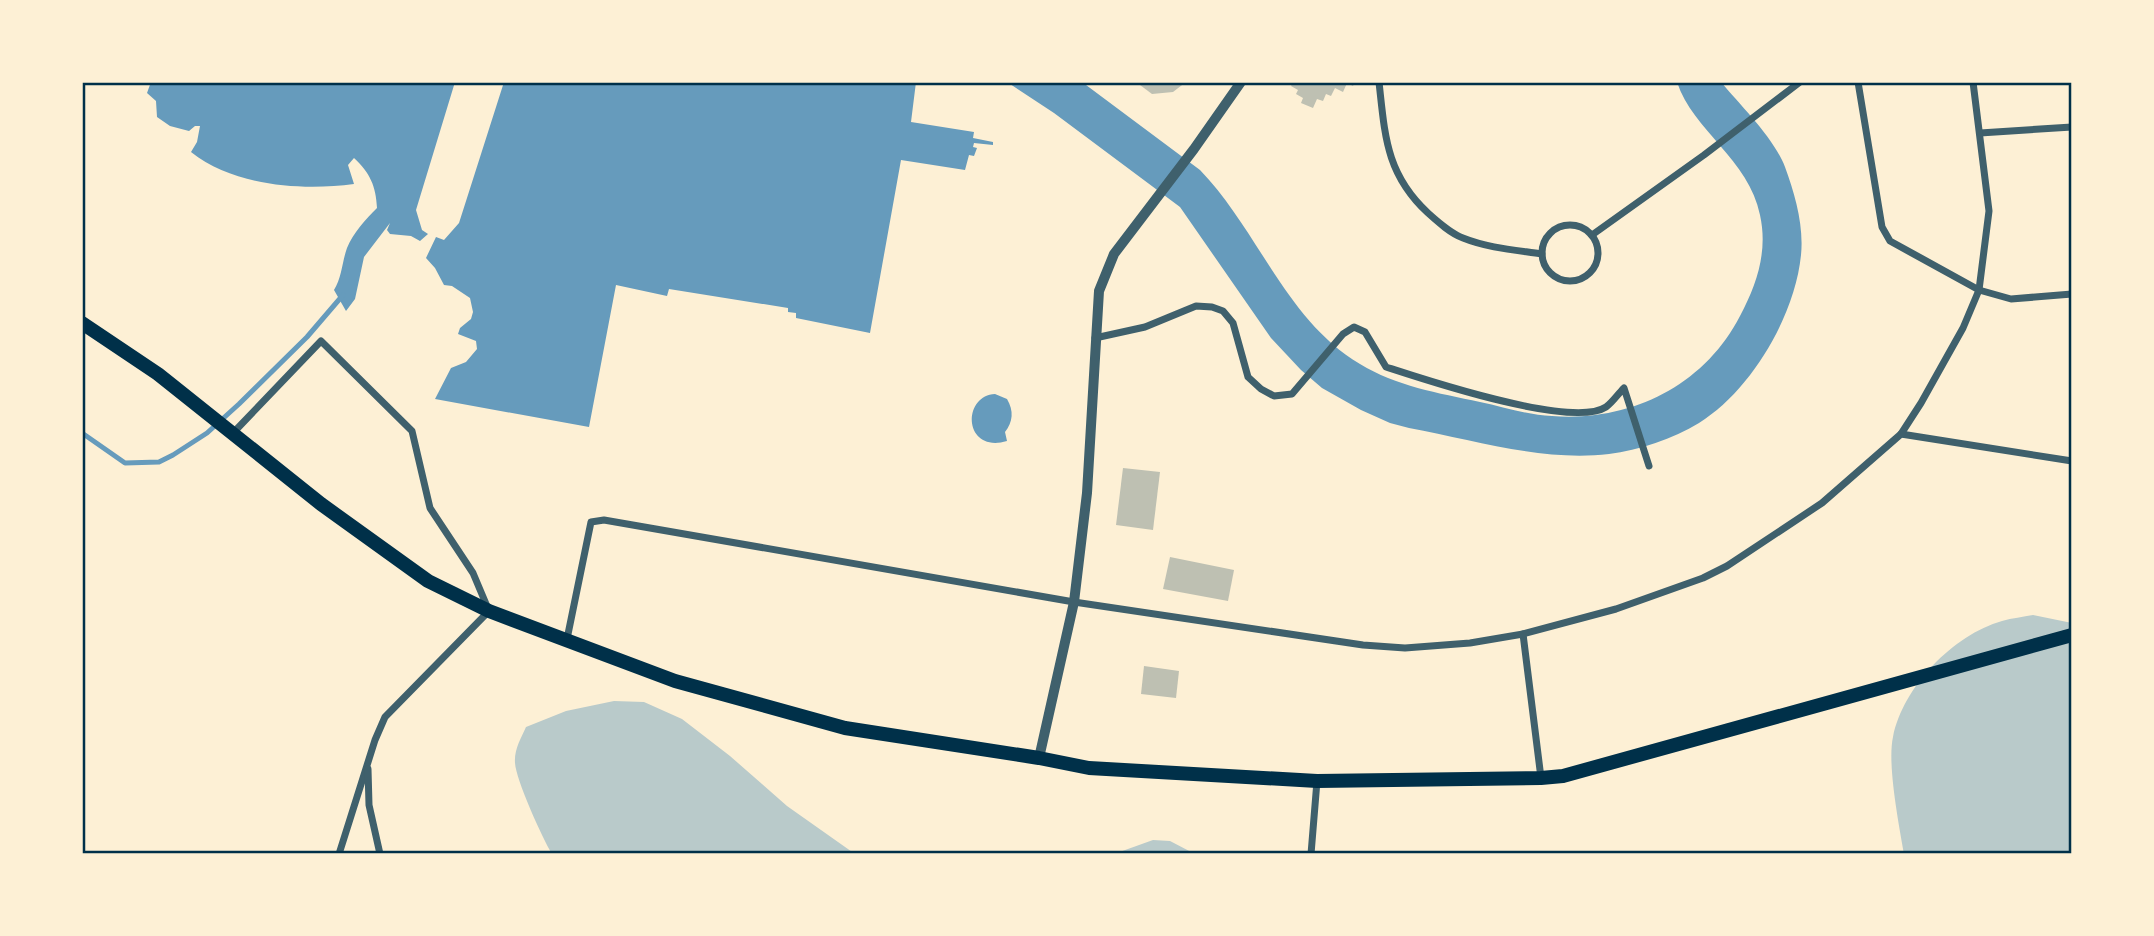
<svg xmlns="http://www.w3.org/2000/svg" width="2154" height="936" viewBox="0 0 2154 936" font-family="'Golos Text',sans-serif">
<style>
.green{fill:#b9caca}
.water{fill:#669bbc}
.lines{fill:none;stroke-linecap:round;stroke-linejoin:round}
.stream{stroke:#669bbc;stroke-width:5}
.building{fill:#bec0b2}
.minor{stroke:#3f606c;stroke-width:7}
.tertiary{stroke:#3f606c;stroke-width:10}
.primary{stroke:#003049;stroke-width:14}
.neatline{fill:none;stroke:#003049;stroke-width:2.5}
</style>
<rect width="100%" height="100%" fill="#fdf0d5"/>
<g class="green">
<path d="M2033 615 2072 623V854H1904C1899 825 1887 764 1893 737 1903 687 1953 635 2002 621 2012 618 2023 617 2033 615Z"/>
<path d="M614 701 644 702 682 719 730 756 787 806 855 854H552C542 837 516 780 515 763 514 750 521 738 526 727L566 711Z"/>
<polygon points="1153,840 1170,841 1195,854 1114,854"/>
</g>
<g class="water">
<path d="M151 82H455L416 210 422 230 428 234 420 241 411 236 390 234 387 230 390 223 364 257 355 299 346 311 334 290C342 277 342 262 347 248 353 233 366 219 377 208 376 186 370 173 354 158L348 165 354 184C301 191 234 186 191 152L197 142 200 126H195L189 131 170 126 157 117 156 101 147 93Z"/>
<polygon points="504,82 916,82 911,122 974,132 973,138 993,142 993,145 974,143 973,147 977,148 974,156 969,155 965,170 901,160 870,333 796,318 796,313 788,312 788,308 669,289 667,296 616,285 589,427 435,399 451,368 466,362 477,349 476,341 458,334 460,328 471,319 473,312 470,298 452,286 444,285 435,268 426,258 436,237 444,240 459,223"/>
<path d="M1007 82H1082L1200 170C1258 230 1286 320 1360 364 1396 386 1438 393 1480 402 1504 407 1528 415 1552 416 1630 422 1704 386 1740 316 1757 284 1768 251 1760 215 1749 159 1693 131 1677 82H1721C1741 106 1774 138 1785 167 1795 194 1804 226 1801 255 1795 316 1751 391 1699 423 1673 439 1639 450 1609 454 1543 462 1474 440 1409 428L1390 423 1361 410 1322 388 1301 370 1271 338 1180 207 1054 113Z"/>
<path d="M995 394 1007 399C1014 411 1013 422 1005 432L1007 441C964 454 961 396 995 394Z"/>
</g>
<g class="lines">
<polyline class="stream" points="82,433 125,463 159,462 173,455 207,433 239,404 307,337 343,295"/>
</g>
<g class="building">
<polygon points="1136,82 1186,82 1173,92 1152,94"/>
<polygon points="1293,82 1355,82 1353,86 1347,83 1343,92 1335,88 1331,96 1326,94 1323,101 1317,99 1313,108 1301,103 1303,98 1296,94 1298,90 1291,86"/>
<polygon points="1123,468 1160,472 1153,530 1116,525"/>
<polygon points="1170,557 1234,570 1228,601 1163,589"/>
<polygon points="1144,666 1179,671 1176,698 1141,694"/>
</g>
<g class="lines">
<g class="minor">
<path d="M1379 82C1385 136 1386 174 1428 213 1438 222 1450 233 1463 238 1488 248 1515 250 1542 254"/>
<polyline points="1858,82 1882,227 1890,241 1979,290 2011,299 2072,294"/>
<polyline points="1980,133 2072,127"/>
<circle cx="1570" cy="253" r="28"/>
<polyline points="1592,235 1704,155 1800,82"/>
<path d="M1095 338 1145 327 1196 306 1212 307 1223 311 1233 323 1248 377 1261 389 1274 396 1292 394 1343 334 1354 327 1365 332 1386 367C1426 380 1572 429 1606 407 1612 403 1618 394 1624 388L1649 466"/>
<polyline points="233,433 321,341 412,431 430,508 473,573 489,611 385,717 375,740 339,854"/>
<polyline points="1901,434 2072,461"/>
<polyline points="1523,634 1541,778"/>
<polyline points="567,639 591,522 604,520 1074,602 1363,645 1405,648 1470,643 1523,634 1616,609 1703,578 1727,566 1822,503 1901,434 1921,403 1963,328 1979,290 1989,211 1973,82"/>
<polyline points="368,769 369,805 380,854"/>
<polyline points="1311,854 1317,781"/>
</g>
<polyline class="tertiary" points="1039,758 1074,602 1087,493 1099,291 1114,254 1194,149 1241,82"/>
<polyline class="primary" points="82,323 158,374 321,504 428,581 489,611 675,681 845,728 1039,758 1089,768 1317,781 1541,778 1563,776 2072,635"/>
</g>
<rect width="2154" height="936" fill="none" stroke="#fdf0d5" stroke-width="168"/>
<rect x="84" y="84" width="1986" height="768" class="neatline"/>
</svg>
